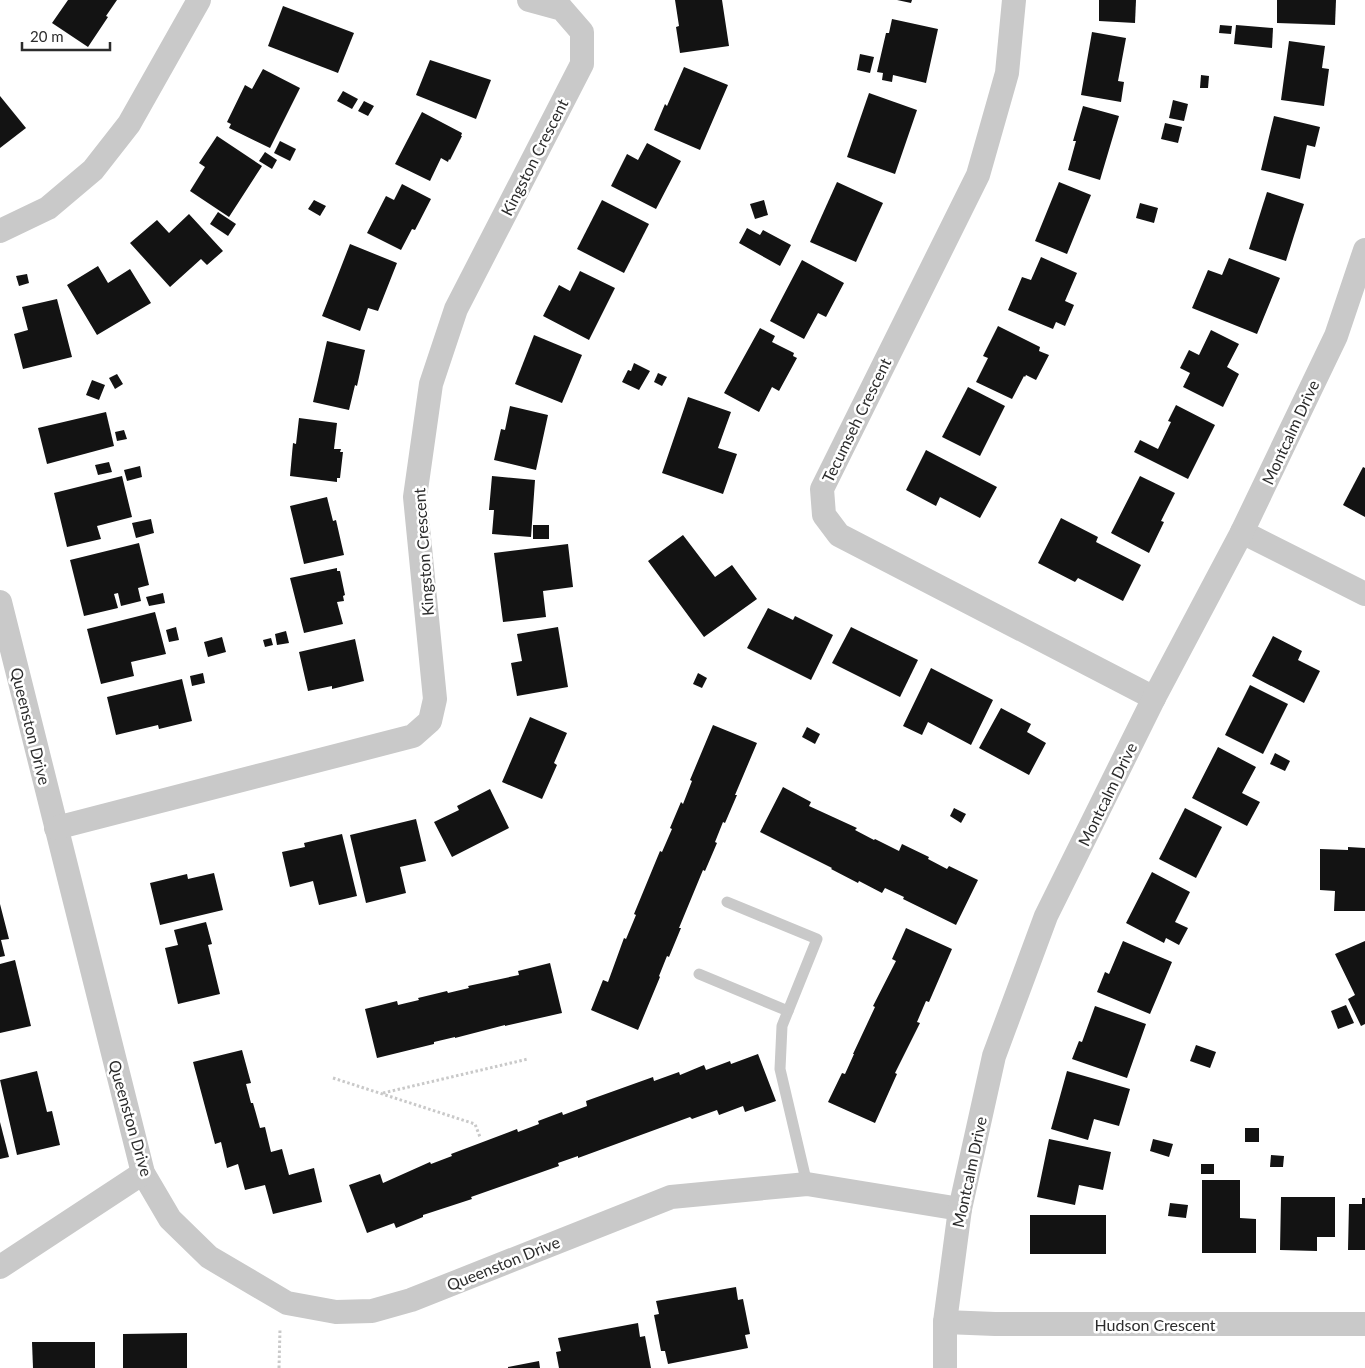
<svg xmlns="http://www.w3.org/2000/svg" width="1365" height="1368" viewBox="0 0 1365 1368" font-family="Lato,sans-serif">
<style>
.building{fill:#131313}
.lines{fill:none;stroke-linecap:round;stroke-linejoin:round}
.path{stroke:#c9c9c9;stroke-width:3;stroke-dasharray:2.5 2.5;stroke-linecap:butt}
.service{stroke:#c9c9c9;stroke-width:11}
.minor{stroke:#c9c9c9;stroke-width:24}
.labels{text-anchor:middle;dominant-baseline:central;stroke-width:5;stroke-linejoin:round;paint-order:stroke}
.street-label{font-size:16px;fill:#2c2c2c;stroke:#fff}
</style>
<rect width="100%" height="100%" fill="#fff"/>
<g class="building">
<polygon points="68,0 117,0 106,16 108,17 88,47 52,23"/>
<polygon points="675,0 722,0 729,46 680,53 676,27 679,26"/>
<polygon points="897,0 912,0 911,3"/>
<polygon points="1099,0 1136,0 1135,23 1099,21"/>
<polygon points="1277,0 1336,0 1335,25 1277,23"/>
<polygon points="283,6 354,33 338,73 268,46"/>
<polygon points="892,19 938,29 926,83 893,75 892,82 882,80 883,73 877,72 886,33 889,33"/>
<polygon points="1220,25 1232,26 1231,34 1219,33"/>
<polygon points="1236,25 1273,28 1272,48 1234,44"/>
<polygon points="1092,32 1126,38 1118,81 1124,82 1121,102 1081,95"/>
<polygon points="1289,41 1325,46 1322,68 1329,69 1324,106 1281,100"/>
<polygon points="860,54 874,57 870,73 857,70"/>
<polygon points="430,60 491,80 476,119 416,95"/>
<polygon points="684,67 728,85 700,150 654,130 665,104 667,106"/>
<polygon points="263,69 300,88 270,148 229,128 231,124 227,122 245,85 252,89"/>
<polygon points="1201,75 1209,76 1208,88 1200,88"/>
<polygon points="343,91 358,99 352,109 337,101"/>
<polygon points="869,93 917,110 895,174 847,157"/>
<polygon points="0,96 26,128 0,148"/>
<polygon points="1173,100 1188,104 1184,121 1169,118"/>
<polygon points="364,101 374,106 368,116 358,111"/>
<polygon points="1083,106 1119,116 1100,180 1068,170 1076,141 1073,141"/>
<polygon points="422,112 462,133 461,136 462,136 450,160 449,159 448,162 441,158 430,181 395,164"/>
<polygon points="1274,116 1320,127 1315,147 1307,145 1300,179 1261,170"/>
<polygon points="1165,123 1182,127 1178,143 1161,139"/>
<polygon points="217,136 262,166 229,217 190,191 205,167 199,163"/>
<polygon points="280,141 296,149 290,161 274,153"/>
<polygon points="647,143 681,161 656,209 611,186 627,154 638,160"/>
<polygon points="265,152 277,160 272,169 259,161"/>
<polygon points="837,182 883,203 856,262 810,242"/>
<polygon points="1059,182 1091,195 1067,254 1035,241"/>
<polygon points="402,184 431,199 415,230 412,229 401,250 367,233 386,196 394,200"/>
<polygon points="1267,192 1304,204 1286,261 1249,249"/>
<polygon points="314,200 326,206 320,216 308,209"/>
<polygon points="602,200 649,224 624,273 577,249"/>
<polygon points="764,200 768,215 755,219 750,204"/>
<polygon points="1140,203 1158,208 1154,223 1136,218"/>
<polygon points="218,212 236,224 228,236 210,224"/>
<polygon points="189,214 223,251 207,265 201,259 170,287 130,243 157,220 169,233"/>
<polygon points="747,228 760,235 763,230 791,245 780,266 739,243"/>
<polygon points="350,244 397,263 378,311 368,308 360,331 322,316"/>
<polygon points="1041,257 1077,273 1065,301 1074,305 1065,326 1056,322 1053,329 1008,310 1022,277 1031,280"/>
<polygon points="1229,258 1280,278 1257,334 1192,308 1208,270 1222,275"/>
<polygon points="802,260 844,283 826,317 818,313 804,339 770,321"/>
<polygon points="98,266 108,283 130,269 151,303 97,335 67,285"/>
<polygon points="580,271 615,288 589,340 543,316 559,285 570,291"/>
<polygon points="27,274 29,283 19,286 16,276"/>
<polygon points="57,299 72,357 23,369 14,334 28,330 22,307"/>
<polygon points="998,326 1040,347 1039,351 1049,355 1036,380 1026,375 1025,377 1024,376 1012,399 976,382 988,358 983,356"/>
<polygon points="760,328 775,336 772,342 794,353 793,356 797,358 779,391 772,387 759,412 724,393"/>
<polygon points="1211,330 1239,344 1227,367 1239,374 1223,407 1183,387 1190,373 1180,368 1189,350 1199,355"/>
<polygon points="534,335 582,355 562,403 515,384"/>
<polygon points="327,341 365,350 357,386 355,385 349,410 313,402"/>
<polygon points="634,363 650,371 639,390 622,382 628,370 631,371"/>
<polygon points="658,373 667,377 662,386 654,382"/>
<polygon points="117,374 123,384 115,389 109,378"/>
<polygon points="92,380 105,385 99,400 86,395"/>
<polygon points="968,387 1005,406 980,456 942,437"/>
<polygon points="688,397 731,412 718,448 737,454 723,494 662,473"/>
<polygon points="1176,405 1215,425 1188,479 1134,452 1140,440 1158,449 1171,422 1168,421"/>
<polygon points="510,406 548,415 536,470 494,460 501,429 505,430"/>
<polygon points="106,412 114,446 47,464 38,428"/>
<polygon points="299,418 337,423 334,449 341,449 340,452 343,452 340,478 337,478 337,482 290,476 293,443 296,444"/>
<polygon points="124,430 127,439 117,441 115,432"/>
<polygon points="926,450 997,487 980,518 940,497 936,506 906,490"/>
<polygon points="109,462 112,472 98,475 95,465"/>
<polygon points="140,466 142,477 127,481 124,470"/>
<polygon points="1363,467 1365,468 1365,517 1343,505"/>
<polygon points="122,476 132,517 97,526 101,539 67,547 54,493"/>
<polygon points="492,476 535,480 531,537 492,534 494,510 489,510"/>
<polygon points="1140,476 1175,493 1161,521 1164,522 1149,553 1111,533"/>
<polygon points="327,497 333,521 336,520 344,555 304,564 290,506"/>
<polygon points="1061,518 1098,537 1096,542 1141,565 1123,601 1078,578 1075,582 1038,563"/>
<polygon points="151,519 154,533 136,538 132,523"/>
<rect x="533" y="525" width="16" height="14"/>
<polygon points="683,535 715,577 732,565 757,599 704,637 648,561"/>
<polygon points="139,543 149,585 138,588 141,601 121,606 118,593 114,594 118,608 84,616 70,560"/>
<polygon points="568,544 573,587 543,591 546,617 503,622 494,553"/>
<polygon points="337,568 337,571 340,571 345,595 343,596 344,601 337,602 343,624 304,633 290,578"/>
<polygon points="163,593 165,603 149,606 146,597"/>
<polygon points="768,608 793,620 795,616 833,635 811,680 747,648"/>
<polygon points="155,612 166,654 131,662 134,676 101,684 87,629"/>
<polygon points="176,627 179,640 169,642 166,630"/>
<polygon points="558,627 568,687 517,696 511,663 522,661 517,634"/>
<polygon points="851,627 918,660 900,697 832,663"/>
<polygon points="286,631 289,643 277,645 275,634"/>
<polygon points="1273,636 1302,651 1298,660 1320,671 1304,703 1252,676"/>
<polygon points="222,637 226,652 208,657 204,642"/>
<polygon points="271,638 273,645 265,647 263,640"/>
<polygon points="355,639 364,681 332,689 332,686 308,691 299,652"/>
<polygon points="931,668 993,700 971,745 928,722 922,735 903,726"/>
<polygon points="203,673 205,683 192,686 190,676"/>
<polygon points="698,673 707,678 702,688 693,684"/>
<polygon points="182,679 192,721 159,729 158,725 116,735 107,697"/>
<polygon points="1250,685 1288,704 1263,754 1225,735"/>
<polygon points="1001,708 1031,724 1027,732 1046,743 1029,775 979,748"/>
<polygon points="530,717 567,733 554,763 557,765 542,799 502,782"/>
<polygon points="713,725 757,743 735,795 737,795 725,823 723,822 715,842 717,843 705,871 703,870 679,928 681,928 669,957 667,956 659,976 660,977 638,1030 591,1010 603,980 608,982 624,938 626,939 636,915 634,914 660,851 662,852 672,829 670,828 681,802 683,804 692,781 690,780"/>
<polygon points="807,727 820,734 815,744 802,737"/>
<polygon points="1218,747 1256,767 1242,793 1260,802 1247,826 1192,798"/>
<polygon points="1275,753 1290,761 1285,771 1270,764"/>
<polygon points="783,787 811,802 809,806 857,828 855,830 874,840 875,839 899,851 902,844 929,857 928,859 947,869 949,866 978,880 956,925 903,899 904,897 885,888 882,893 859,881 858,883 831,869 832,868 760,832"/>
<polygon points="490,789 509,828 452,857 434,822 459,810 457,806"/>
<polygon points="954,808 966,814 961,823 950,816"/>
<polygon points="1185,808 1222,827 1196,878 1159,859"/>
<polygon points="416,819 426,861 400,867 406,893 366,903 350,835"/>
<polygon points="342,834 357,896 319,905 313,881 290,887 282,852 305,847 304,843"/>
<polygon points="1348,847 1365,848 1365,911 1334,911 1335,891 1320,890 1320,849 1348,850"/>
<polygon points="1152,872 1190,892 1175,922 1188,928 1179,945 1166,938 1164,943 1126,923"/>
<polygon points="214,873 223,910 160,925 150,883 187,874 188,879"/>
<polygon points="0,904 9,939 1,940 5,956 0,957"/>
<polygon points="206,922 212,944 208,945 220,994 178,1004 165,948 178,945 174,930"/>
<polygon points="906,928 952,949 929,1002 926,1001 917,1022 920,1023 895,1073 897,1074 875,1123 828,1102 842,1073 845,1074 854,1054 853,1054 875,1007 873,1006 896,961 892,959"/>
<polygon points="1123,941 1172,962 1150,1014 1097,992 1105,972 1109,974"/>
<polygon points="1365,941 1365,1024 1361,1026 1348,999 1355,995 1335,954"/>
<polygon points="15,960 31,1026 0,1033 0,964"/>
<polygon points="550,963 562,1013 505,1026 505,1025 455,1038 455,1037 434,1042 434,1044 377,1058 365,1009 397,1001 398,1005 419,1000 418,998 447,991 448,993 469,988 468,986 519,975 518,971"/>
<polygon points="1346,1005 1354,1023 1338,1029 1331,1011"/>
<polygon points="1095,1006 1146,1024 1127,1078 1072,1059 1079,1041 1082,1042"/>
<polygon points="1196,1045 1216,1052 1210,1068 1190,1061"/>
<polygon points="242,1050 251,1083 246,1084 251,1103 253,1103 260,1128 265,1127 271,1152 282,1149 289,1175 314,1168 322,1202 273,1214 265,1185 245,1190 238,1164 227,1168 221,1142 215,1144 193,1062"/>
<polygon points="758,1054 776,1101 745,1112 743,1106 719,1115 717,1110 692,1119 690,1117 578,1158 578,1156 558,1163 559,1166 471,1197 472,1199 423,1215 423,1217 396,1228 394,1223 367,1233 349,1185 380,1174 383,1183 430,1162 431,1164 452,1156 451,1154 517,1129 518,1132 539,1124 538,1121 562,1112 563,1115 587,1106 586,1101 653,1077 654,1081 679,1072 680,1075 704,1065 706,1070 730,1061 731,1064"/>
<polygon points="37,1071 47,1112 52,1111 60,1145 17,1155 0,1080"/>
<polygon points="1067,1071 1130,1089 1119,1126 1094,1119 1088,1140 1051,1129"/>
<polygon points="0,1122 9,1157 0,1159"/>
<rect x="1245" y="1128" width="14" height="14"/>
<polygon points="1049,1139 1111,1152 1103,1190 1079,1185 1075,1205 1037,1197"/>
<polygon points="1153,1139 1173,1144 1169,1157 1150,1151"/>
<polygon points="1271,1155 1284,1156 1283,1167 1270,1167"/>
<rect x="1201" y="1164" width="13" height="10"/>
<polygon points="1202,1180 1240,1180 1240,1218 1256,1219 1256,1253 1202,1253"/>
<polygon points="1281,1197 1335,1197 1335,1237 1317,1237 1317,1251 1280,1250"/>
<polygon points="1362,1198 1365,1198 1365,1250 1348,1250 1349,1204 1362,1204"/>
<polygon points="1170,1203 1188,1205 1186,1218 1168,1216"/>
<rect x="1030" y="1215" width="76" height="39"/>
<polygon points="736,1287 738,1300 743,1299 750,1334 745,1335 748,1348 668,1364 665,1351 661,1351 654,1315 659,1314 656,1301"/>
<polygon points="638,1323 640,1337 645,1336 651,1368 559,1368 556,1352 561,1351 558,1338"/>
<polygon points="187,1333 187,1368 123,1368 123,1334"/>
<polygon points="32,1342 95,1342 95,1368 33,1368"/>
<polygon points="539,1361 540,1368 508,1368 508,1367"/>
</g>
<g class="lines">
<g class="path">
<polyline points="333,1078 475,1124 480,1137"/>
<polyline points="383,1093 528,1059"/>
<polyline points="279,1368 280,1329"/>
</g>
<g class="service">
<polyline points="727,902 817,939 782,1026 780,1069 807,1184"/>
<polyline points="699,974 788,1011"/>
</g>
<g class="minor">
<polyline points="1014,0 1007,73 978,175 822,489 824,515 839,535 1154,698"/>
<polyline points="0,231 48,208 93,170 129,124 199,0"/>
<polyline points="1242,532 1365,594"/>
<polyline points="0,602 143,1173 170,1219 209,1257 287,1303 336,1312 372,1311 411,1300 671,1197 807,1184 960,1209"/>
<polyline points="56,828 413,736 430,721 435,699 415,497 431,384 456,309 582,64 582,32 562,9 529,0"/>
<polyline points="0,1267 143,1173"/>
<polyline points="945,1322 995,1324 1365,1324"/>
<polyline points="945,1368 945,1322 960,1209 994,1056 1046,916 1154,698 1242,532 1336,336 1365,250"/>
</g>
</g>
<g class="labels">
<g class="street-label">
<text transform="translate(534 157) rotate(-63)">Kingston Crescent</text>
<text transform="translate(856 420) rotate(-64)">Tecumseh Crescent</text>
<text transform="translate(1290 432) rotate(-65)">Montcalm Drive</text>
<text transform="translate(423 552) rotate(-94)">Kingston Crescent</text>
<text transform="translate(31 726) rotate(76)">Queenston Drive</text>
<text transform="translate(1107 794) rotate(-64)">Montcalm Drive</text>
<text transform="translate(131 1118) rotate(74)">Queenston Drive</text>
<text transform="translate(969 1172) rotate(-78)">Montcalm Drive</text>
<text transform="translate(503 1263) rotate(-22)">Queenston Drive</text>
<text x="1155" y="1324">Hudson Crescent</text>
</g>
</g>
<path d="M22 42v8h88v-8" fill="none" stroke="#2c2c2c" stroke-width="2.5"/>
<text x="30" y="42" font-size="15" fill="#2c2c2c" stroke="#ffffff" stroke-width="4" paint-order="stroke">20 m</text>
</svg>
